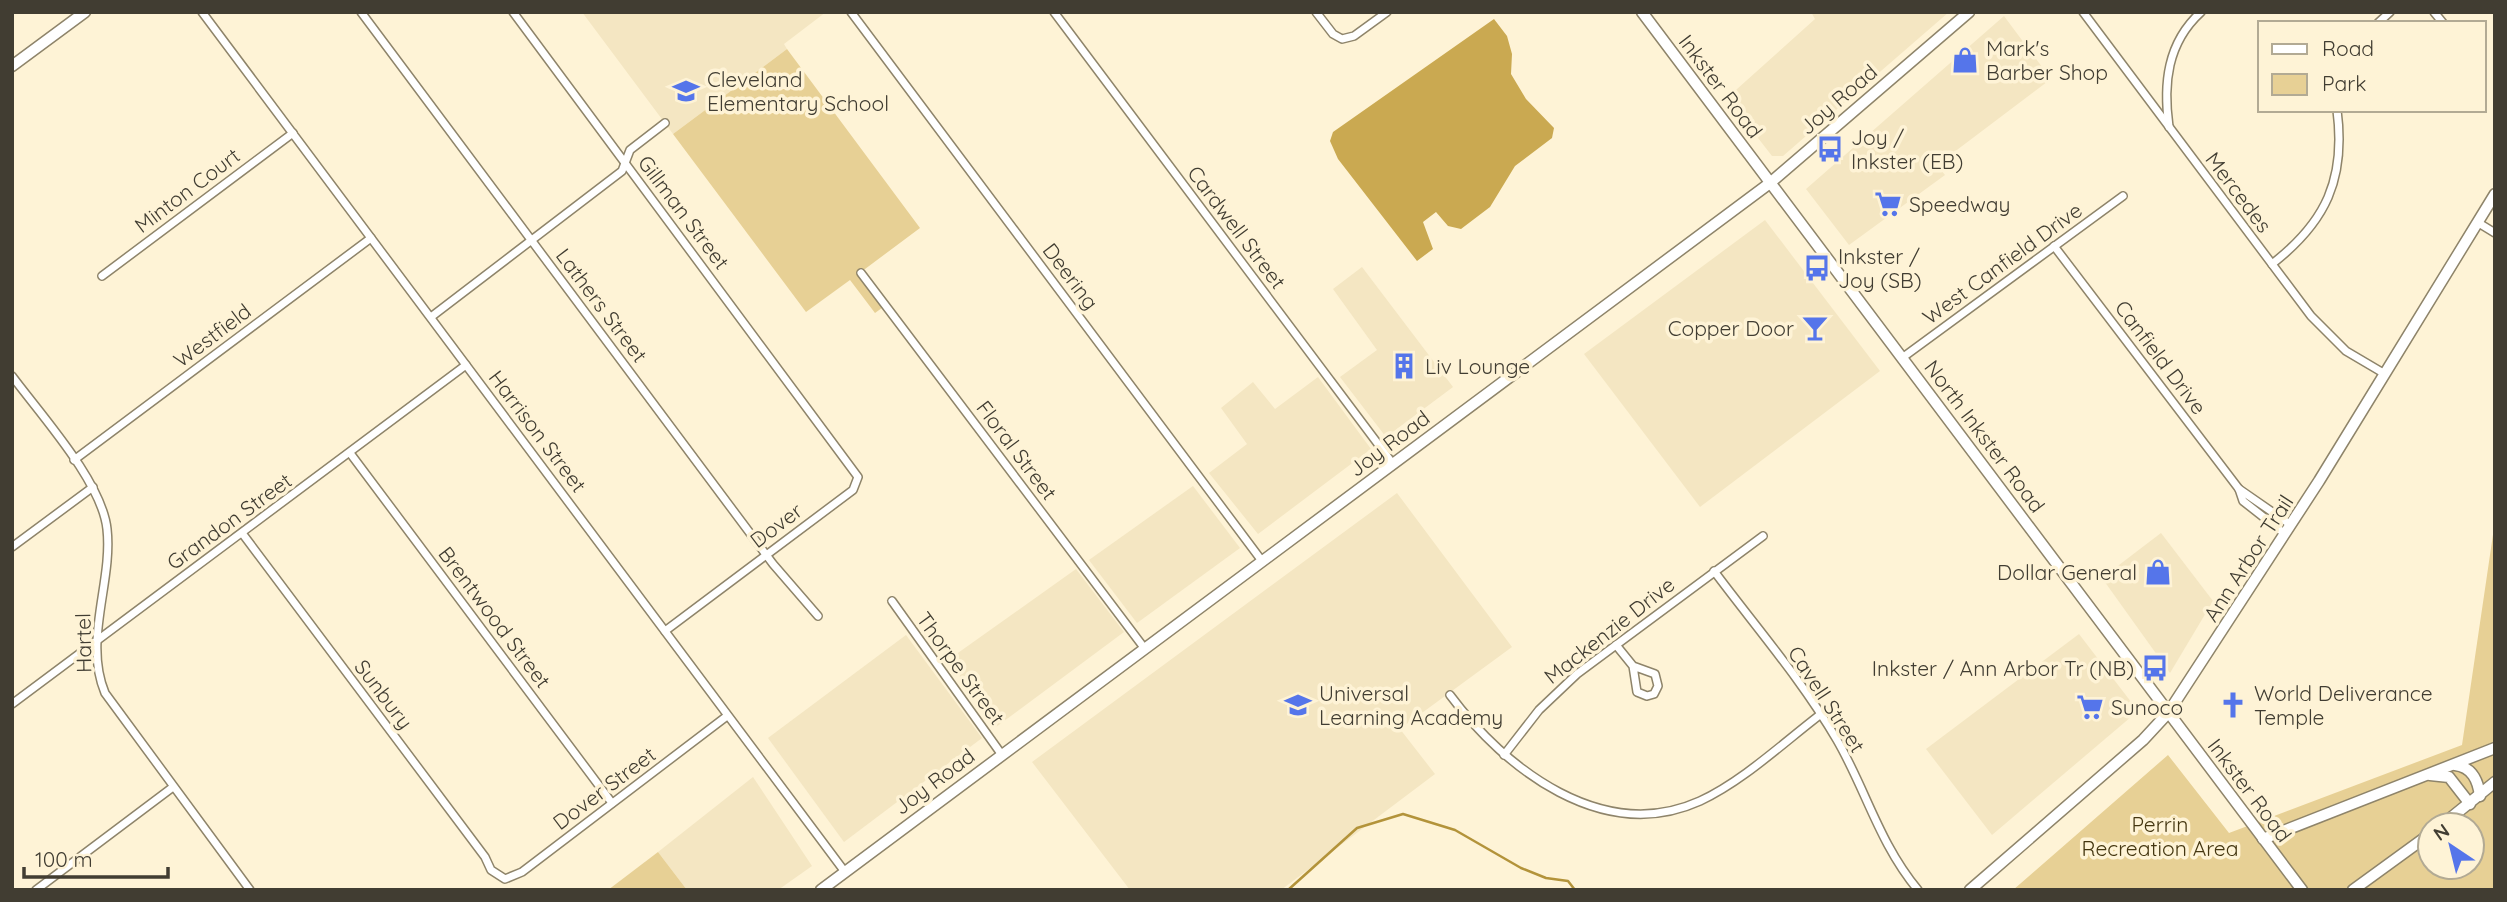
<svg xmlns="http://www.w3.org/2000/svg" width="2507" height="902" viewBox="0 0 2507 902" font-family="Quicksand,sans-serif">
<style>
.built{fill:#f4e6c2}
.green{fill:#e7d095;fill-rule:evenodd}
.forest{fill:#caa951}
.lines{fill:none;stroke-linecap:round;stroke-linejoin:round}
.stream{stroke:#b3933a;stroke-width:2.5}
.street-casing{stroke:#8e846a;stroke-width:10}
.secondary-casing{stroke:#8e846a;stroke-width:13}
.street{stroke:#fff;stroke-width:7}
.secondary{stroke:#fff;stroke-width:10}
.labels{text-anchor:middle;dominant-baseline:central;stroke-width:7;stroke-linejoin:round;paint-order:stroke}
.poi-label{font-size:21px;fill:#413d32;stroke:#fef3d6;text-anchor:start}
.street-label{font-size:21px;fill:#413d32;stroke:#fef3d6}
.park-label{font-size:21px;fill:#443610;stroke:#fef3d6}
</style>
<rect width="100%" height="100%" fill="#fef3d6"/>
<g class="built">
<polygon points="582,12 826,12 784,44 787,49 673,134"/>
<polygon points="1811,12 1949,12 1783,156 1772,156 1727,98 1815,19"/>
<polygon points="2004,16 2051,79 1937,165 1945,175 1849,245 1806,189"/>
<polygon points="1765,220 1880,371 1700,507 1584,354"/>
<polygon points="1362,267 1453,387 1386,437 1340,377 1377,350 1333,289"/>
<polygon points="1318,377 1371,449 1258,534 1209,473 1247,444 1221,408 1253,382 1275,409"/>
<polygon points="1193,486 1240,548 1137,623 1089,560"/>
<polygon points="1397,493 1512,647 1400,729 1435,774 1281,890 1130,890 1032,762"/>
<polygon points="2161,533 2213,601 2170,673 2102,578"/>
<polygon points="1076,569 1124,632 996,727 948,660"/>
<polygon points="2079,634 2138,711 1992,835 1926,749"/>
<polygon points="906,635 982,738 844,842 768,738"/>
<polygon points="753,777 812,866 778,890 687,890 658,852"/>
</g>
<g class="green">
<polygon points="787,49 920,228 861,272 886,305 875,313 850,280 806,312 673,134"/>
<path d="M2495 521V890H2013L2168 755 2229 833 2462 745ZM2430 825H2472V867H2430Z"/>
<polygon points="658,852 687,890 608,890"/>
</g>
<polygon class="forest" points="1494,19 1507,36 1512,54 1511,74 1526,99 1554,128 1552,138 1515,166 1490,207 1461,229 1448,226 1436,212 1423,222 1433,249 1417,261 1338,159 1330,141 1333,132"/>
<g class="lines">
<polyline class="stream" points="1288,890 1357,828 1403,814 1455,830 1521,868 1546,878 1568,881 1575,890"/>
<g class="street-casing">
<g id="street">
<polyline points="202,12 845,872"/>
<polyline points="361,12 773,564 818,616"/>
<polyline points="513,12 858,477 853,490 665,631"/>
<polyline points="851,12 1262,561"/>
<polyline points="1054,12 1393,464"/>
<polyline points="1316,12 1333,34 1342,39 1354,36 1387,12"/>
<polyline points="2083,12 2311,316 2346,351 2385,374"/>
<polyline points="2434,12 2443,23"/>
<polyline points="2378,23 2390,12"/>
<path d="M2169 127C2163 84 2167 43 2201 12"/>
<polyline points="2477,222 2495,233"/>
<polyline points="2054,246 2239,489 2243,501 2285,534"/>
<path d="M2272 264C2326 222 2346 179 2337 110"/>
<polyline points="861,273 1145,649"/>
<polyline points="102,276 293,133"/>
<polyline points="431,317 622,171 630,150 665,123"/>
<polyline points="1902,358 2123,196"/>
<path d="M12 376C41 415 102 482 107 529 113 582 83 640 105 693L250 890"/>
<polyline points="350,453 612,803"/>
<polyline points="74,460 371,238"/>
<polyline points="2239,489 2291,525"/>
<polyline points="242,533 485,857 491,870 505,879 522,872 727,716"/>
<polyline points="12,547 93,487"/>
<path d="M1714 571C1755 626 1802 680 1837 740 1866 790 1879 843 1918 890"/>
<polyline points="892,601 1002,755"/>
<polyline points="1616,645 1633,666 1637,692 1647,696 1654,694 1658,686 1655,674 1633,666"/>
<path d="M1450 695C1505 769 1603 845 1700 801 1743 781 1783 743 1821 714"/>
<polyline points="12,704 466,365"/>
<polyline points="1504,755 1539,710 1577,674 1763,536"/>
<polyline points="36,890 173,787"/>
</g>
</g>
<g class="secondary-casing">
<g id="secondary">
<polyline points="1642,12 2302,890"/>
<polyline points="12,66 85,12"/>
<path d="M2455 765C2472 767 2478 780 2480 796"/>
<polyline points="2430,775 2449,777 2470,804"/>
<polyline points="2442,825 2495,782"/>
<polyline points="2263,839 2495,748"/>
<polyline points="821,890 1770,183 1969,12"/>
<polyline points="1970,890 2143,740 2168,713 2319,481 2495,194"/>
<polyline points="2353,890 2430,834"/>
</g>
</g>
<use href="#street" class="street"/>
<use href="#secondary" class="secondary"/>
</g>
<defs>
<g id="shop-bare" transform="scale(2.1)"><path d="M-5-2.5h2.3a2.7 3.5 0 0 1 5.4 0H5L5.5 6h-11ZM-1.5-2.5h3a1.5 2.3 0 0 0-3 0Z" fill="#5575ea" stroke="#fef3d6" stroke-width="2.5" paint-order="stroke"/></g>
<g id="school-bare" transform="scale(2.1)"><path d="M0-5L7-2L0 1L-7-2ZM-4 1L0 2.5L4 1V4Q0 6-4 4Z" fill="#5575ea" stroke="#fef3d6" stroke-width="2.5" paint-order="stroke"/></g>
<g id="bus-bare" transform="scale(2.1)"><path d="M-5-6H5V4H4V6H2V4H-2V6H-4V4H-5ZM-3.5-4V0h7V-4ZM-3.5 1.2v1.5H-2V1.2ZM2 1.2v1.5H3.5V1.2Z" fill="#5575ea" stroke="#fef3d6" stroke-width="2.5" paint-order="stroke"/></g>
<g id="supermarket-bare" transform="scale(2.1)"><path d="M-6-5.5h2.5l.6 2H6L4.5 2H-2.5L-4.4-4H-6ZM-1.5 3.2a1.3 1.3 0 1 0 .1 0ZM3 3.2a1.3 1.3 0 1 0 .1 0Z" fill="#5575ea" stroke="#fef3d6" stroke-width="2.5" paint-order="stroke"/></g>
<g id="bar-bare" transform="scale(2.1)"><path d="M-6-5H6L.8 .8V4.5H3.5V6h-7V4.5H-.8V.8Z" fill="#5575ea" stroke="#fef3d6" stroke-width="2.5" paint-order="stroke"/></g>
<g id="building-bare" transform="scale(2.1)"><path d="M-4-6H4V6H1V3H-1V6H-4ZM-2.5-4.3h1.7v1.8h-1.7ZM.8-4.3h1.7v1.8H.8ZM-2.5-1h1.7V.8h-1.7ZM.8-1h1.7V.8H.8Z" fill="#5575ea" stroke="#fef3d6" stroke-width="2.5" paint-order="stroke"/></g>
<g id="church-bare" transform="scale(2.1)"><path d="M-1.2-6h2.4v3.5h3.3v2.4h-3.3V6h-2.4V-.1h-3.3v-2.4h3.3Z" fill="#5575ea" stroke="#fef3d6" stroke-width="2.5" paint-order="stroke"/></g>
</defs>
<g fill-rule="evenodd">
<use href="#shop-bare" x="1965" y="60"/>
<use href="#school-bare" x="686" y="91"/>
<use href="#bus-bare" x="1830" y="149"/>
<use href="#supermarket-bare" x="1888" y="204"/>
<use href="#bus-bare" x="1817" y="268"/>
<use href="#bar-bare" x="1815" y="328"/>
<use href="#building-bare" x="1404" y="366"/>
<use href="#shop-bare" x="2158" y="572"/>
<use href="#bus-bare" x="2155" y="668"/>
<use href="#school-bare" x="1298" y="705"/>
<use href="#church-bare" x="2233" y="705"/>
<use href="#supermarket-bare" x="2090" y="707"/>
</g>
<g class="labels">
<g class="poi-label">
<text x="1986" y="48">Mark's<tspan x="1986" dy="24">Barber Shop</tspan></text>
<text x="707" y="79">Cleveland<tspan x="707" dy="24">Elementary School</tspan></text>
<text x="1851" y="137">Joy /<tspan x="1851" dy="24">Inkster (EB)</tspan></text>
<text x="1909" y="204">Speedway</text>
<text x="1838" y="256">Inkster /<tspan x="1838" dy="24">Joy (SB)</tspan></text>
<text x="1794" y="328" text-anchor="end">Copper Door</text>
<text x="1425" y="366">Liv Lounge</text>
<text x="2137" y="572" text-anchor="end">Dollar General</text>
<text x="2134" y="668" text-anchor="end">Inkster / Ann Arbor Tr (NB)</text>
<text x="1319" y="693">Universal<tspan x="1319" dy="24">Learning Academy</tspan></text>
<text x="2254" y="693">World Deliverance<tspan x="2254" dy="24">Temple</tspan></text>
<text x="2111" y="707">Sunoco</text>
</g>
<g class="street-label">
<text transform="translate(1721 86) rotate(53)">Inkster Road</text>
<text transform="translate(1838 99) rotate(-41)">Joy Road</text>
<text transform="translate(187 190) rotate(-37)">Minton Court</text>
<text transform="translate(2239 192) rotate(53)">Mercedes</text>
<text transform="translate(684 212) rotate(53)">Gillman Street</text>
<text transform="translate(1237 227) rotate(53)">Cardwell Street</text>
<text transform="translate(2002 263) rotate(-36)">West Canfield Drive</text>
<text transform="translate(1071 276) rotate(53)">Deering</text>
<text transform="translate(602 305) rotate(53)">Lathers Street</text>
<text transform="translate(212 335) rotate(-37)">Westfield</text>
<text transform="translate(2161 357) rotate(53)">Canfield Drive</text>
<text transform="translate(538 431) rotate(53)">Harrison Street</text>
<text transform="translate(1985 436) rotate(53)">North Inkster Road</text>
<text transform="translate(1389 443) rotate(-37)">Joy Road</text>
<text transform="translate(1017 450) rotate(53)">Floral Street</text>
<text transform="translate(229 521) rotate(-36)">Grandon Street</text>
<text transform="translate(776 525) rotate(-37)">Dover</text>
<text transform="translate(2248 558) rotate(-57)">Ann Arbor Trail</text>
<text transform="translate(495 617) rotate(53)">Brentwood Street</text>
<text transform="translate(1609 630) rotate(-38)">Mackenzie Drive</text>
<text transform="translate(83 643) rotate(-91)">Hartel</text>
<text transform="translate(961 668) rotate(54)">Thorpe Street</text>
<text transform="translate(384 694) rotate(53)">Sunbury</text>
<text transform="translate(1827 699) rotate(57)">Cavell Street</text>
<text transform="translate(934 781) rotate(-37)">Joy Road</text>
<text transform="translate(604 788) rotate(-37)">Dover Street</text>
<text transform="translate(2250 790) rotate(53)">Inkster Road</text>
</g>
<g class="park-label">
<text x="2160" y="824">Perrin<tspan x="2160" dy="24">Recreation Area</tspan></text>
</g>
</g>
<rect width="2507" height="902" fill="none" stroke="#413d32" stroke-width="28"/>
<rect x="2258" y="21" width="228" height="91" fill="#fef3d6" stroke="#b2aa94" stroke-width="2"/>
<rect x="2272" y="44" width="35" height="10" fill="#ffffff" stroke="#b2aa94" stroke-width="2"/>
<text x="2322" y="56" font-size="21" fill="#413d32">Road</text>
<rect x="2272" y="74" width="35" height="21" fill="#e7d095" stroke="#b2aa94" stroke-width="2"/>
<text x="2322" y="91" font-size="21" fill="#413d32">Park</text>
<g transform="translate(2451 846) rotate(325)"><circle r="33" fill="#fef3d6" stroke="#b2aa94" stroke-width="2"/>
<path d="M0-5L12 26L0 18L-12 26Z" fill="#5575ea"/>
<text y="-10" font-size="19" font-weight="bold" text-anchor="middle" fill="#413d32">N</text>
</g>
<path d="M24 867v10h144v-10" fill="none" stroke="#413d32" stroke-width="3.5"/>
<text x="35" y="867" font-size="21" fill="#413d32" stroke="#fef3d6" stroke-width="5" paint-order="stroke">100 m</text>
</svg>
